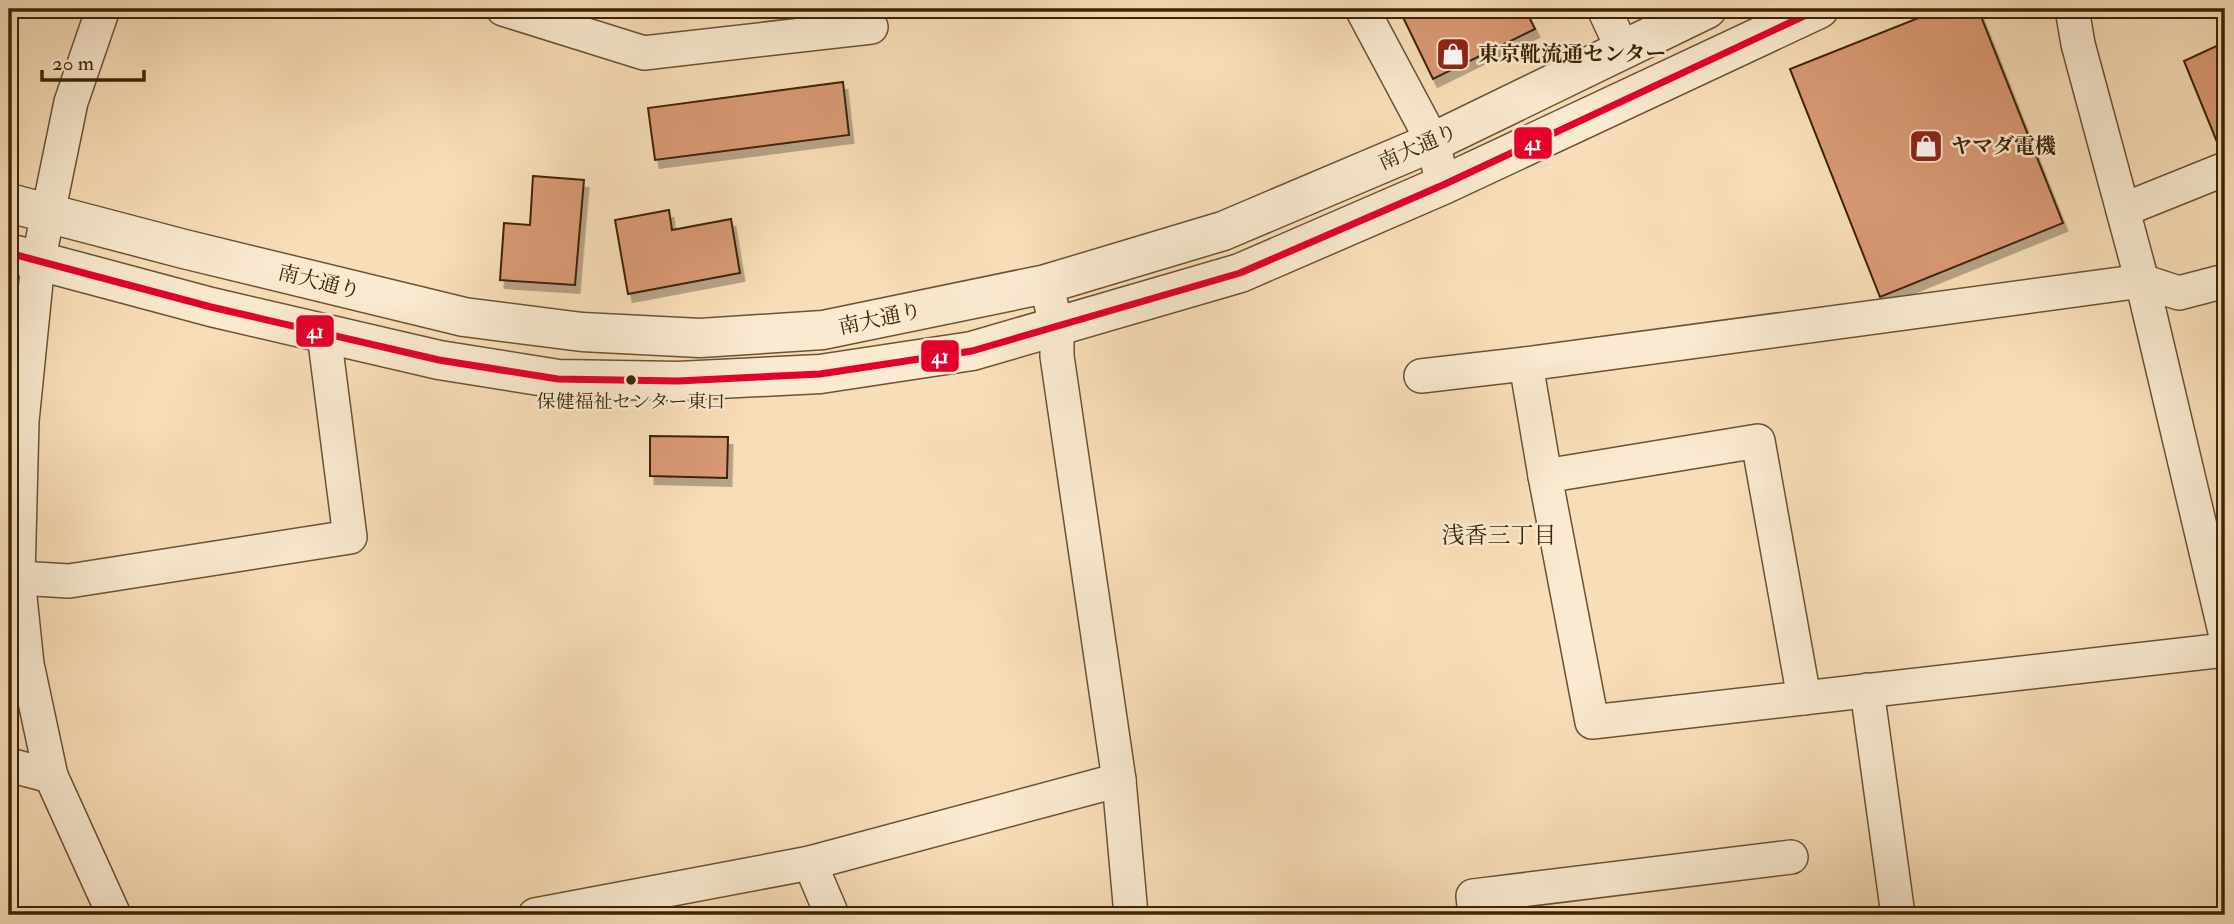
<svg xmlns="http://www.w3.org/2000/svg" width="2234" height="924" viewBox="0 0 2234 924" font-family="'IM FELL Double Pica','Noto Serif JP',serif">
<style>
.building{fill:#d99a74;stroke:#3b2407;stroke-width:2;filter:url(#shadow)}
.lines{fill:none;stroke-linecap:round;stroke-linejoin:round}
.minor-casing{stroke:#6a5233;stroke-width:36}
.tertiary-casing{stroke:#6a5233;stroke-width:41}
.minor{stroke:#faead1;stroke-width:33}
.tertiary{stroke:#faead1;stroke-width:38}
.bus-1-casing{stroke:#faead1;stroke-width:12}
.bus-1{stroke:#e4002b;stroke-width:7}
.bus-dot{fill:#3b2407;stroke:#faead1;stroke-width:2.5}
.labels{text-anchor:middle;dominant-baseline:central;stroke-width:5;stroke-linejoin:round;paint-order:stroke}
.bus-label{font-size:19px;fill:#3b2407;stroke:#faead1}
.poi-label{font-size:21px;font-weight:bold;fill:#3b2407;stroke:#faead1;text-anchor:start}
.street-label{font-size:21px;fill:#3b2407;stroke:#faead1}
.neighbourhood-label{font-size:23px;fill:#3b2407;stroke:#faead1}
.line-badge{stroke:#faead1;stroke-width:2.5}
.badge-label{font-size:19px;text-anchor:middle;font-weight:bold;fill:#fff}
</style>
<defs>
<filter id="shadow"><feDropShadow dx="4.5" dy="8" stdDeviation="0" flood-color="#0004"/></filter>
</defs>
<rect width="100%" height="100%" fill="#f8deb8"/>
<filter id="stains"><feTurbulence type="fractalNoise" baseFrequency=".00286" numOctaves="4"/><feColorMatrix values="0 0 0 0 .2 0 0 0 0 .09 0 0 0 0 .02 0 0 0 .5 -.17"/></filter>
<radialGradient id="worn" r=".72"><stop offset=".6" stop-color="#630" stop-opacity="0"/><stop offset="1" stop-color="#630" stop-opacity=".3"/></radialGradient>
<g class="building">
<polygon points="1399,9 1525,9 1535,29 1433,79"/>
<polygon points="1941,9 1978,9 2063,223 1880,297 1790,69"/>
<polygon points="2225,42 2225,139 2217,142 2184,61"/>
<polygon points="843,82 849,135 655,160 648,108"/>
<polygon points="533,176 584,180 575,285 500,280 504,223 530,225"/>
<polygon points="669,210 672,230 731,219 740,273 628,294 615,220"/>
<polygon points="650,436 728,437 727,478 650,476"/>
</g>
<g class="lines">
<g class="minor-casing">
<g id="minor">
<polyline points="103,9 71,102 38,262 22,421 18,578 27,664 51,776 114,915"/>
<polyline points="503,9 644,53 871,27"/>
<polyline points="1362,9 1433,142 1443,185"/>
<polyline points="1604,9 1623,50"/>
<polyline points="2072,9 2078,44 2142,281 2225,632"/>
<polyline points="2123,210 2225,169"/>
<polyline points="1046,284 1057,328 1057,356 1119,780 1131,915"/>
<polyline points="1526,364 1545,476 1592,722 2225,650"/>
<polyline points="1421,376 1526,364 2142,281 2179,293 2225,281"/>
<polyline points="1545,476 1758,441 1804,698"/>
<polyline points="9,575 18,578 69,581 350,537 324,334"/>
<polyline points="1867,690 1898,915"/>
<polyline points="9,765 51,776"/>
<polyline points="810,863 832,915"/>
<polyline points="535,915 810,863 1119,780"/>
<polyline points="1475,915 1473,896 1791,857"/>
</g>
</g>
<g class="tertiary-casing">
<g id="tertiary">
<polyline points="9,203 184,249 464,317 582,332 700,338 823,330 1046,284 1223,231 1433,142 1707,9"/>
<polyline points="9,253 211,307 439,360 558,379 678,381 820,374 972,351 1240,273 1443,185 1819,9"/>
</g>
</g>
<use href="#minor" class="minor"/>
<use href="#tertiary" class="tertiary"/>
<g class="bus-1-casing">
<polyline id="bus-1" points="9,253 211,307 439,360 558,379 678,381 820,374 972,351 1240,273 1443,185 1819,9"/>
</g>
<use href="#bus-1" class="bus-1"/>
</g>
<defs>
<g id="shop-square" transform="scale(1.75)"><rect x="-9" y="-9" width="18" height="18" rx="4" fill="#8f2418" stroke="#faead1"/><path d="M-5-2.5h2.3a2.7 3.5 0 0 1 5.4 0H5L5.5 6h-11ZM-1.5-2.5h3a1.5 2.3 0 0 0-3 0Z" fill="#fff"/></g>
</defs>
<g fill-rule="evenodd">
<use href="#shop-square" x="1453" y="54"/>
<use href="#shop-square" x="1926" y="146"/>
</g>
<circle class="bus-dot" cx="631" cy="380" r="6"/>
<g class="labels">
<g class="bus-label">
<text x="631" y="402">保健福祉センター東口</text>
</g>
<g class="poi-label">
<text x="1478" y="54">東京靴流通センター</text>
<text x="1951" y="146">ヤマダ電機</text>
</g>
<g class="street-label">
<text transform="translate(1418 147) rotate(-24)">南大通り</text>
<text transform="translate(319 282) rotate(14)">南大通り</text>
<text transform="translate(880 319) rotate(-12)">南大通り</text>
</g>
<g class="neighbourhood-label">
<text x="1499" y="535">浅香三丁目</text>
</g>
</g>
<g class="line-badge">
<rect x="1513" y="126" width="40" height="34" rx="7" fill="#e4002b"/>
<rect x="295" y="314" width="40" height="34" rx="7" fill="#e4002b"/>
<rect x="920" y="339" width="40" height="34" rx="7" fill="#e4002b"/>
</g>
<g class="badge-label">
<text x="1533" y="150">41</text>
<text x="315" y="338">41</text>
<text x="940" y="363">41</text>
</g>
<rect width="2234" height="924" fill="none" stroke="#f8deb8" stroke-width="35"/>
<rect x="10" y="10" width="2213" height="903" fill="none" stroke="#3b2407" stroke-width="3.5"/>
<rect x="18" y="18" width="2199" height="889" fill="none" stroke="#3b2407" stroke-width="2"/>
<path d="M42 70v10h102v-10" fill="none" stroke="#3b2407" stroke-width="3.5"/>
<text x="52" y="70" font-size="21" fill="#3b2407" stroke="#faead1" stroke-width="5" paint-order="stroke">20 m</text>
<rect width="100%" height="100%" filter="url(#stains)"/>
<rect width="100%" height="100%" fill="url(#worn)"/>
</svg>
